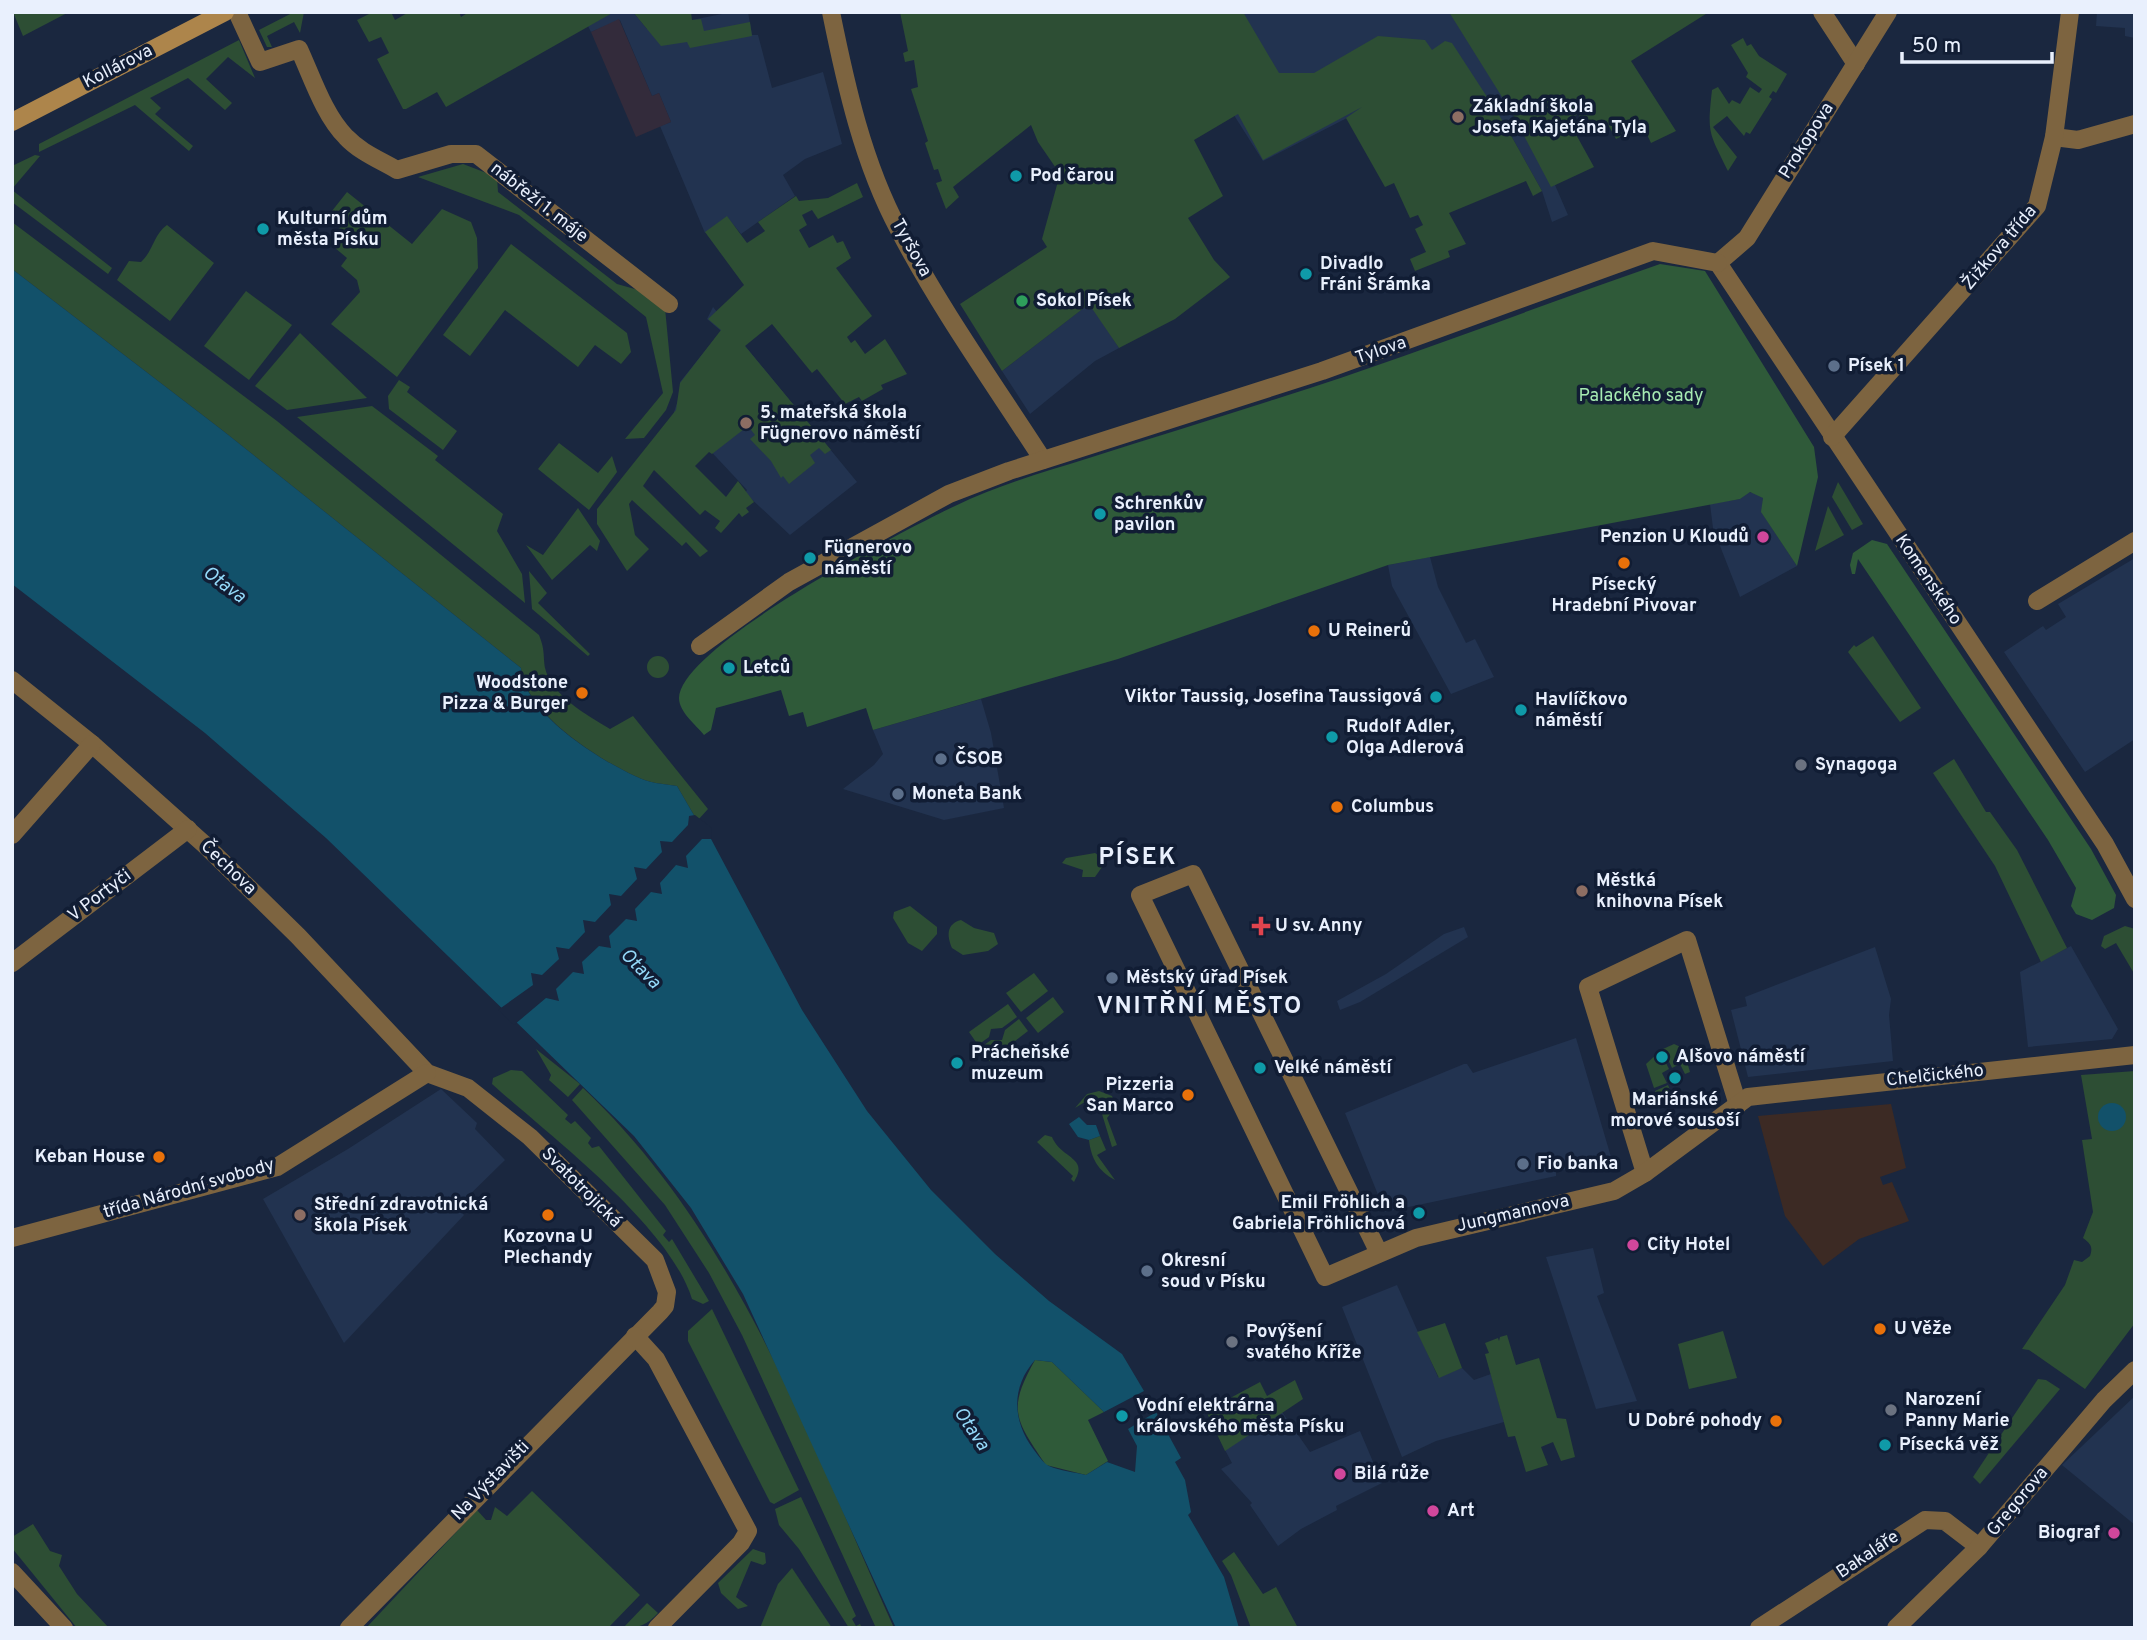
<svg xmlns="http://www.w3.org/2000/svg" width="2147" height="1640" viewBox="0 0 2147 1640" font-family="Overpass,sans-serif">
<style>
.built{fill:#223350}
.industrial{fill:#332b3b}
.medical{fill:#3c2a24}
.green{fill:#2d4e34}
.forest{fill:#2f5a39}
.water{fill:#12516a}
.pier{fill:#1a273f}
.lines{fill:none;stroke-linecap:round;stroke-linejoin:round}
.street{stroke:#7d6440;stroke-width:18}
.secondary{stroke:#ad854b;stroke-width:18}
.education-dot{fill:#8d6e63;stroke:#111d34;stroke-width:2.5}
.culture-dot{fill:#0f9aa8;stroke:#111d34;stroke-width:2.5}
.leisure-dot{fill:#2e9e5b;stroke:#111d34;stroke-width:2.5}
.service-dot{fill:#5c6f8a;stroke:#111d34;stroke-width:2.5}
.hotel-dot{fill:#d1479c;stroke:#111d34;stroke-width:2.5}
.food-dot{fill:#e8710a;stroke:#111d34;stroke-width:2.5}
.worship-dot{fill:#6b7280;stroke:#111d34;stroke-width:2.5}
.health-dot{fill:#e0444e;stroke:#111d34;stroke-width:2.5}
.labels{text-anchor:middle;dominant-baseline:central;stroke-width:7;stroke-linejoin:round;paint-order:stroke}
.street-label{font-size:18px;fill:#e9f0fd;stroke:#111d34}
.poi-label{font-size:18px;font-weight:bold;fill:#e9f0fd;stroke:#111d34;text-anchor:start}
.park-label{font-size:18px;fill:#a6eab2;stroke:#111d34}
.water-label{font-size:19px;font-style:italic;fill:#94d9f9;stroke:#111d34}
.district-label{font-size:24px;font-weight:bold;letter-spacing:2px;fill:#e9f0fd;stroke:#111d34}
</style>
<rect width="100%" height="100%" fill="#1a273f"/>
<g class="built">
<polygon points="613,12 633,12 647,29 732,12 748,12 752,35 758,35 772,88 823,72 842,144 805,159 783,175 795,196 741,234 727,217 705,233 660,126 671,122 659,93 652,96 620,20 591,32 588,26"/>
<polygon points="1213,12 1550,12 1539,112 1557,183 1555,185 1568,215 1552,222 1542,191 1504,123 1380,101 1263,161 1225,101 1195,22"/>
<polygon points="2097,12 2135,12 2135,38 2125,36 2125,28 2096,26"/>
<polygon points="1090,303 1119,348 1095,361 1030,414 1002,371"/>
<polygon points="713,307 857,482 790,535 745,493 747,490 674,412 681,391 680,382 721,331 707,319"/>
<polygon points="1748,492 1759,494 1763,498 1762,513 1797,566 1740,597 1713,528 1710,504 1740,499"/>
<polygon points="1430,557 1438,587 1466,643 1475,639 1494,677 1451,694 1392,586 1388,565"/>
<polygon points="2135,558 2135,739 2085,772 2004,652 2043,626 2046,630 2066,617 2058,604"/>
<polygon points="981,699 991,733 1004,808 944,820 843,789 874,765 883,754 873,730"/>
<polygon points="1464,927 1468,937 1360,1002 1340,1010 1337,1001 1386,974 1444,934"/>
<polygon points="2071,946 2118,1029 2112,1039 2028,1047 2020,972"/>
<polygon points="1875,947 1891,999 1889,1015 1893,1061 1748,1077 1731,1010 1747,1006 1745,997"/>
<polygon points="1576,1038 1611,1157 1556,1172 1556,1176 1385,1212 1345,1113 1464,1064 1467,1064 1473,1073"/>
<polygon points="441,1089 477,1123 475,1129 505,1160 457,1207 464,1215 344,1343 263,1199 348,1149"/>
<polygon points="1593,1248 1604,1293 1597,1296 1637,1401 1596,1409 1546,1257"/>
<polygon points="1397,1285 1438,1377 1462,1368 1474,1380 1491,1374 1504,1422 1436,1441 1402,1457 1342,1307"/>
<polygon points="2135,1396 2135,1525 2062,1465"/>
<polygon points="1282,1412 1310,1452 1360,1431 1382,1483 1336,1506 1337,1510 1301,1529 1278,1546 1250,1505 1252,1503 1221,1469 1232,1463 1225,1450"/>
</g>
<polygon class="industrial" points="619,19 652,96 659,93 671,122 636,137 591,32"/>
<polygon class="medical" points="1891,1104 1906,1168 1880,1177 1883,1185 1892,1182 1909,1221 1859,1239 1823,1266 1785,1216 1758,1116"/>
<g class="green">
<polygon points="13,12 69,12 23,36"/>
<polygon points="294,12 304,12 300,33 294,22 267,36 272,47 267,47 259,30"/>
<polygon points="373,12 391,12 395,20 409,12 459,12 461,17 469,12 614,12 446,107 437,92 406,109 403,109 377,59 389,53 381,37 369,42 357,20"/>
<polygon points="633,12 691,12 692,20 701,19 704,31 750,22 752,36 690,48 687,42 661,46"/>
<polygon points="900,12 1243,12 1279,73 1314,73 1378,36 1425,40 1432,50 1445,41 1452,43 1504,123 1542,191 1533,196 1526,181 1449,213 1466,244 1448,251 1450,257 1415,271 1410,259 1426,252 1415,229 1423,225 1418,215 1410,218 1394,183 1385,187 1346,118 1362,107 1263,160 1238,114 1194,140 1223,196 1188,218 1214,260 1230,277 1175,319 1119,348 1089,304 1002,371 960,304 1047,247 1042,239 1060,174 1038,142 1031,125 953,187 959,197 946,209 936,183 942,181 938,169 934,170 925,143 928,141 911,89 918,87 914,60 905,62 903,53 908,51"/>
<polygon points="1449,12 1709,12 1631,61 1676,131 1651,143 1643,126 1616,139 1606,121 1589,131 1578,114 1568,120 1594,167 1551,187 1512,113"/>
<path d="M1743 38 1747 46 1751 44 1759 56 1787 74 1776 93 1773 91 1769 97 1772 99 1750 134 1746 132 1744 136 1727 116 1713 127 1737 157 1728 171C1709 132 1707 134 1712 90L1718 87 1729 104 1732 100 1740 104 1750 87 1759 93 1762 89 1746 77 1748 73 1731 45Z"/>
<polygon points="239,40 255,78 228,57 206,79 232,103 225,110 188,78 150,98 161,108 155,114 193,146 189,151 135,105 39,152 39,144"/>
<polygon points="35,155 40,156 12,189 12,166"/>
<polygon points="463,164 497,177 498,192 617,284 649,293 665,308 673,392 666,410 644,438 625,439 663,393 646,317 519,215 418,177"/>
<polygon points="857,183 863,197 818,219 812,210 802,215 807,225 799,230 809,248 833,235 837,243 843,241 851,258 836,268 872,316 847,337 851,343 855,340 865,354 885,339 907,374 881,385 883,389 862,401 859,397 845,404 817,369 812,373 772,324 745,346 831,450 825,454 819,448 810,455 815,463 789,484 783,476 781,478 771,461 750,439 755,435 748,426 712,454 709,452 695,466 726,497 738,481 754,502 746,508 749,512 742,517 739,513 721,533 715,528 720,521 705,510 700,515 654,470 643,486 708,551 700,557 686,542 682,546 632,500 629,504 635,535 649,549 627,571 597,524 597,509 676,410 680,383 721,330 708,319 744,285 705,232 727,216 747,243 765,231 758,222 796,196 799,201 828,198"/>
<polygon points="12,190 112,268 108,274 12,202"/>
<polygon points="347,192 412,244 442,209 471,222 477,238 478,268 397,377 331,324 360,292 357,280 341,266 347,258 328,242 341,226 328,216"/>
<path d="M12 222 277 421 539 635C545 650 543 654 545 668 552 696 587 715 610 729L633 716 708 809 698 820 695 817 677 786C663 784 648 783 635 776 598 759 524 712 521 668L222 430 12 269Z"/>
<path d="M167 225 214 263 170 321 117 280 129 261 141 262C154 250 153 235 167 225Z"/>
<polygon points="511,244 627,333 631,352 621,364 595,345 578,367 505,310 470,356 443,335"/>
<polygon points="246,291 292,325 249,380 204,346"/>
<polygon points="300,333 367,398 287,410 255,386"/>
<polygon points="399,380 410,387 407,392 457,431 443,450 389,409 388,396"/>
<polygon points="372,406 438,456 435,460 503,514 497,531 522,574 525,603 297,417"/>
<polygon points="559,443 598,473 612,456 617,472 589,510 538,469"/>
<polygon points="1838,482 1863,524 1852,530 1832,497"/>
<polygon points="1828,506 1844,535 1815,551"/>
<polygon points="578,508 600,541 597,551 590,545 552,580 526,545 543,555"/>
<polygon points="529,571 547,593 538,603 590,654 588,656 532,609"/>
<polygon points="1873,636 1921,708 1900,722 1848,652 1854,645 1856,647"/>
<circle cx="658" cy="667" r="11"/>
<polygon points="1954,759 1986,812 1990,812 2017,850 2067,948 2041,962 1995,866 1933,773"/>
<polygon points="1095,853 1101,857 1102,867 1095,877 1082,877 1083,870 1062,863 1066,858"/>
<polygon points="910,906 937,927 937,934 922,951 908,943 893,918 894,912"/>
<path d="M961 920 974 928 994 933 998 944 988 951 963 955 952 948C947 936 946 924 961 920Z"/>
<polygon points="2125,926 2135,929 2135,975 2116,943 2105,949 2101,946 2104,936"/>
<polygon points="1034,973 1048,991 1021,1012 1006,993"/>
<polygon points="1053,997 1064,1012 1038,1033 1026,1018"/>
<polygon points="1008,1004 1017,1017 1002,1028 991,1029 989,1037 978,1045 969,1032"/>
<polygon points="1019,1019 1028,1031 989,1061 980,1048 991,1040 1002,1040 1005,1030"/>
<polygon points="1674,1044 1683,1048 1690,1072 1685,1074 1680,1064 1672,1068 1663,1049"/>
<polygon points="536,1049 580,1084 568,1097 549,1080 551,1075"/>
<polygon points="1660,1051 1669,1069 1662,1073 1667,1083 1654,1088 1646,1064"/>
<path d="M511 1070 522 1071 568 1115 565 1119 571 1124 575 1121 591 1138 588 1143 592 1148 599 1146 666 1231 663 1235 669 1242 672 1239 709 1301 703 1304 692 1299C669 1225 551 1137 492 1084L493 1078Z"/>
<path d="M2135 1071V1323L2085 1389 2029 1350 2022 1349 2065 1285 2074 1260 2082 1262 2090 1256C2093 1247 2091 1244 2083 1238L2093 1212 2082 1140 2092 1139 2081 1075Z"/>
<polygon points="1668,1085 1671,1092 1678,1089 1683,1099 1674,1106 1663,1108 1655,1091"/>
<path d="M583 1088C737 1233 809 1439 894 1628H876L742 1335 709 1273 665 1205 572 1100Z"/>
<polygon points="1099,1091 1112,1096 1116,1107 1107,1118 1117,1145 1112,1147 1099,1104 1088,1100 1075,1108 1087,1094"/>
<path d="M1045 1135 1052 1137C1061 1159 1090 1157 1074 1182L1071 1179 1073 1176 1037 1142Z"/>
<path d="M1100 1136 1106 1150 1097 1155 1115 1180C1098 1171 1091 1158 1089 1140Z"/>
<polygon points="712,1309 799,1490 774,1504 770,1502 688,1341 688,1331"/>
<polygon points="1445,1323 1462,1368 1439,1378 1417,1332"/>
<polygon points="1723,1331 1737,1378 1689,1389 1678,1344"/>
<polygon points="1507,1335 1516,1365 1539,1358 1557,1418 1566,1419 1575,1457 1561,1461 1553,1442 1541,1447 1548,1465 1526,1472 1515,1436 1508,1437 1485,1354 1489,1353 1485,1343 1498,1338 1499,1341 1500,1337"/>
<polygon points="2038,1379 2046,1380 2060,1389 1980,1484 1973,1477"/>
<polygon points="1295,1380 1303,1399 1225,1451 1206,1411 1260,1382 1267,1396"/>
<polygon points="532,1491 640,1595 608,1628 366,1628 477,1510 486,1520 491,1520 495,1507 507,1516"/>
<polygon points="801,1497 856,1616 852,1619 856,1626 860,1624 862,1628 849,1628 799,1549 779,1525 775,1509"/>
<polygon points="33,1524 50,1551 62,1555 59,1566 77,1594 109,1628 77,1628 12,1548 12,1537"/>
<polygon points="753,1549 765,1553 766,1563 763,1565 751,1561 736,1597 748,1606 738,1609 721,1593 718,1583"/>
<polygon points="1234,1552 1263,1594 1276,1587 1298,1628 1251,1628 1231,1575 1222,1561"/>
<polygon points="792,1568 832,1628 760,1628 778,1584"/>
<path d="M647 1603 658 1613C647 1625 639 1628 623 1628Z"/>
</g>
<g class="forest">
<path d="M1660 264 1705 271 1814 447 1818 477 1797 566 1761 512 1763 498 1750 492 1740 499 1388 565 1118 659 873 730 866 708 807 727 803 712 789 716 781 690 716 708 711 730 704 735C696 725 679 712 679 698 681 645 906 529 955 506 998 485 1044 472 1089 458 1152 438 1216 418 1279 398 1408 357 1533 308 1660 264Z"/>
<polygon points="1872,540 1887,544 2091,849 2116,895 2114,908 2092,920 2076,914 2071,906 2076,888 2048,840 1858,559 1855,574 1852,574 1850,565 1853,553"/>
<path d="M1035 1360 1052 1362 1104 1412 1088 1420 1108 1461 1086 1475 1046 1465C1015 1419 1007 1410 1035 1360Z"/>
</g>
<g class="water">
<path d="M12 269 222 430 521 668C523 712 598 759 635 776 648 783 663 784 677 786L695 817 711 830V839L802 1010 867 1111 931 1190 995 1254 1049 1301 1122 1354 1144 1391 1104 1412 1052 1362 1035 1360C1011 1387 1012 1421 1034 1450 1038 1455 1043 1463 1049 1466 1060 1471 1074 1472 1086 1475L1107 1462 1135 1472 1137 1446 1128 1429 1156 1412 1181 1458 1175 1462 1185 1480 1191 1512 1188 1515 1224 1577 1239 1628H896L743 1294 691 1208 634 1136 326 838 205 733 12 584Z"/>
<circle cx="2112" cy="1117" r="14"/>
<polygon points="1079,1117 1087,1125 1096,1125 1100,1136 1089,1140 1078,1137 1069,1124"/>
</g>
<polygon class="pier" points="695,815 712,828 711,839 702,839 686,856 688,868 676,865 660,883 662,894 651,892 635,909 637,921 626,919 609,936 611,948 599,946 582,962 584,974 573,972 556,989 559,1001 546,998 514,1025 498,1010 533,985 531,973 542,975 559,959 556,947 569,949 585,932 583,920 595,922 611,905 609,894 621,896 637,879 634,867 646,869 662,852 660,841 672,842 688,825 689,816"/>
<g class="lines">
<g class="street">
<path d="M237 12 260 62 299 49C312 77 324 115 346 137 360 152 380 160 397 170L451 154H476L669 304"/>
<path d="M831 12C846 86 863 163 899 230 941 310 994 384 1043 460"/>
<polyline points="1822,12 1856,64"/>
<polyline points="2054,137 2078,140 2135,124"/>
<polyline points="1718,263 2105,844 2135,899"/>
<polyline points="1718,263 1747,238 1888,12"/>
<polyline points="1832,437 2037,206 2054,137 2070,12"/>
<polyline points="2037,601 2135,541"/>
<polyline points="700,646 789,582 949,494 1009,471 1322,371 1653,251 1718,263"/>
<polyline points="12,680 92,744 205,845 298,936 427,1073 468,1088 530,1137 655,1260 667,1292 665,1306 660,1312 349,1628"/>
<polyline points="12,835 92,744"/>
<polyline points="12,963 188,829"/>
<polyline points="1645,1173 1588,987 1687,940 1738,1105"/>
<polyline points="12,1238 277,1167 427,1073"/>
<polyline points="1379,1253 1193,874 1140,895 1325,1277 1416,1238 1614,1191 1645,1173 1748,1097 2135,1055"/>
<polyline points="635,1336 656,1359 748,1531 741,1543 657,1628"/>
<polyline points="12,1572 64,1628"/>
<polyline points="1759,1628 1925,1520 1945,1521 1979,1547"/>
<polyline points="1896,1628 1979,1547 2104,1400 2135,1370"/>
</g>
<polyline class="secondary" points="12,122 225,12"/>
</g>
<g class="education-dot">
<circle cx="1458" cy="117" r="7"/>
<circle cx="746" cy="423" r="7"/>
<circle cx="1582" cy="891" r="7"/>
<circle cx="300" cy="1215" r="7"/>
</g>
<g class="culture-dot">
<circle cx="1016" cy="176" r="7"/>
<circle cx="263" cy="229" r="7"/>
<circle cx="1306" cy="274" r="7"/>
<circle cx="1100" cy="514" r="7"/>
<circle cx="810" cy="558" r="7"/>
<circle cx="729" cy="668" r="7"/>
<circle cx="1436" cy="697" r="7"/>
<circle cx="1521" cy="710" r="7"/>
<circle cx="1332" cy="737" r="7"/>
<circle cx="1662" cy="1057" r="7"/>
<circle cx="957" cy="1063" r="7"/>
<circle cx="1260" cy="1068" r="7"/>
<circle cx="1675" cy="1078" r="7"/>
<circle cx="1419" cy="1213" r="7"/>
<circle cx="1122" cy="1416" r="7"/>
<circle cx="1885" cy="1445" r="7"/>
</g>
<circle class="leisure-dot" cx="1022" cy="301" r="7"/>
<g class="service-dot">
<circle cx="1834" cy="366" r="7"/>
<circle cx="941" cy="759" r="7"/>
<circle cx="898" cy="794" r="7"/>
<circle cx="1112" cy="978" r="7"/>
<circle cx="1523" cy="1164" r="7"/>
<circle cx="1147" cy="1271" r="7"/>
</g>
<g class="hotel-dot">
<circle cx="1763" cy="537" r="7"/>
<circle cx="1633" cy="1245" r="7"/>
<circle cx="1340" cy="1474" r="7"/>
<circle cx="1433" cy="1511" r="7"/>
<circle cx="2114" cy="1533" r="7"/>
</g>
<g class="food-dot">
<circle cx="1624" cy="563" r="7"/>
<circle cx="1314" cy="631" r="7"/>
<circle cx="582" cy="693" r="7"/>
<circle cx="1337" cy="807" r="7"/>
<circle cx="1188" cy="1095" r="7"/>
<circle cx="159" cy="1157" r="7"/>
<circle cx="548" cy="1215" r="7"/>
<circle cx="1880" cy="1329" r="7"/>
<circle cx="1776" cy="1421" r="7"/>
</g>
<g class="worship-dot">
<circle cx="1801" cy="765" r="7"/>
<circle cx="1232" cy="1342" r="7"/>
<circle cx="1891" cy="1410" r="7"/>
</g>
<path class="health-dot" d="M1257.5 915.5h7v7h7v7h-7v7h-7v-7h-7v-7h7z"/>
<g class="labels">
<g class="street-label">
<text transform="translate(118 67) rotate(-27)">Kollárova</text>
<text transform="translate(1807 141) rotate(-58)">Prokopova</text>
<text transform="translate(539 203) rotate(38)">nábřeží 1. máje</text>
<text transform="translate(911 248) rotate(61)">Tyršova</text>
<text transform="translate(2000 248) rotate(-50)">Žižkova třída</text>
<text transform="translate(1381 351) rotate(-19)">Tylova</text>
<text transform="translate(1928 580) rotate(56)">Komenského</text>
<text transform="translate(228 868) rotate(44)">Čechova</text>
<text transform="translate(100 896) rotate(-37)">V Portyči</text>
<text transform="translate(1935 1076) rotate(-6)">Chelčického</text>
<text transform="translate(581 1188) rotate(45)">Svatotrojická</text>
<text transform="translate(189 1189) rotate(-16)">třída Národní svobody</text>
<text transform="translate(1513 1214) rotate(-13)">Jungmannova</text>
<text transform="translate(491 1481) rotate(-46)">Na Výstavišti</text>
<text transform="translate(2018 1502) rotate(-50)">Gregorova</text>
<text transform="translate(1868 1555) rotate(-34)">Bakaláře</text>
</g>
<g class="poi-label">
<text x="1472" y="107">Základní škola<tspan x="1472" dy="21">Josefa Kajetána Tyla</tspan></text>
<text x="1030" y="176">Pod čarou</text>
<text x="277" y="219">Kulturní dům<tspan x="277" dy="21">města Písku</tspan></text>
<text x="1320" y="264">Divadlo<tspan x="1320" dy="21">Fráni Šrámka</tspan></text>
<text x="1036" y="301">Sokol Písek</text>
<text x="1848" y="366">Písek 1</text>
<text x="760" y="413">5. mateřská škola<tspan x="760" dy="21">Fügnerovo náměstí</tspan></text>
<text x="1114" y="504">Schrenkův<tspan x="1114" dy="21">pavilon</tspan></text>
<text x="1749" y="537" text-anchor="end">Penzion U Kloudů</text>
<text x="824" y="548">Fügnerovo<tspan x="824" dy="21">náměstí</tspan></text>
<text x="1624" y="585" text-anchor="middle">Písecký<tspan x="1624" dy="21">Hradební Pivovar</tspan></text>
<text x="1328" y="631">U Reinerů</text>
<text x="743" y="668">Letců</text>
<text x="568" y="683" text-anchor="end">Woodstone<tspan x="568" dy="21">Pizza &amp; Burger</tspan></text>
<text x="1422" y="697" text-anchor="end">Viktor Taussig, Josefina Taussigová</text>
<text x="1535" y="700">Havlíčkovo<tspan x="1535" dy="21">náměstí</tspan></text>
<text x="1346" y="727">Rudolf Adler,<tspan x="1346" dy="21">Olga Adlerová</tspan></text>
<text x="955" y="759">ČSOB</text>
<text x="1815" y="765">Synagoga</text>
<text x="912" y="794">Moneta Bank</text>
<text x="1351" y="807">Columbus</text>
<text x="1596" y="881">Městká<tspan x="1596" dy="21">knihovna Písek</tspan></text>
<text x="1275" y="926">U sv. Anny</text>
<text x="1126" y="978">Městský úřad Písek</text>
<text x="971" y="1053">Prácheňské<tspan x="971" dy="21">muzeum</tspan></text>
<text x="1676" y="1057">Alšovo náměstí</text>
<text x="1274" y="1068">Velké náměstí</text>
<text x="1174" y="1085" text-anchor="end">Pizzeria<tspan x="1174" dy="21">San Marco</tspan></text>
<text x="1675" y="1100" text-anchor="middle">Mariánské<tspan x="1675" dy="21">morové sousoší</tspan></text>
<text x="145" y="1157" text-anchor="end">Keban House</text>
<text x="1537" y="1164">Fio banka</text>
<text x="1405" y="1203" text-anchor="end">Emil Fröhlich a<tspan x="1405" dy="21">Gabriela Fröhlichová</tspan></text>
<text x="314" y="1205">Střední zdravotnická<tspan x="314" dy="21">škola Písek</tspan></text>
<text x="548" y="1237" text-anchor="middle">Kozovna U<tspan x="548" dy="21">Plechandy</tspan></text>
<text x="1647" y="1245">City Hotel</text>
<text x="1161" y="1261">Okresní<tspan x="1161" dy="21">soud v Písku</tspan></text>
<text x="1894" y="1329">U Věže</text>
<text x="1246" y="1332">Povýšení<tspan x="1246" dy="21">svatého Kříže</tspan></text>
<text x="1905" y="1400">Narození<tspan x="1905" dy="21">Panny Marie</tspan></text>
<text x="1136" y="1406">Vodní elektrárna<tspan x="1136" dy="21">královského města Písku</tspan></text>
<text x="1762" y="1421" text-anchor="end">U Dobré pohody</text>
<text x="1899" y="1445">Písecká věž</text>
<text x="1354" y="1474">Bilá růže</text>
<text x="1447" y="1511">Art</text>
<text x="2100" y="1533" text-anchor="end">Biograf</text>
</g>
<g class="park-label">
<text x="1641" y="396">Palackého sady</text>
</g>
<g class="water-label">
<text transform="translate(224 585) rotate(37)">Otava</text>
<text transform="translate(640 969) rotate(45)">Otava</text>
<text transform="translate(971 1429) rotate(56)">Otava</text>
</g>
<g class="district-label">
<text x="1138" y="858">PÍSEK</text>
<text x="1200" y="1007">VNITŘNÍ MĚSTO</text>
</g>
</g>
<rect width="2147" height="1640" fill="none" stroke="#e9f0fd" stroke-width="28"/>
<path d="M1902 52v10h150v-10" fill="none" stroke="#e9f0fd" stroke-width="3.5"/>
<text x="1912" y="52" font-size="21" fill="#e9f0fd" stroke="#111d34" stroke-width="5" paint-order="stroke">50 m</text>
</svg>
